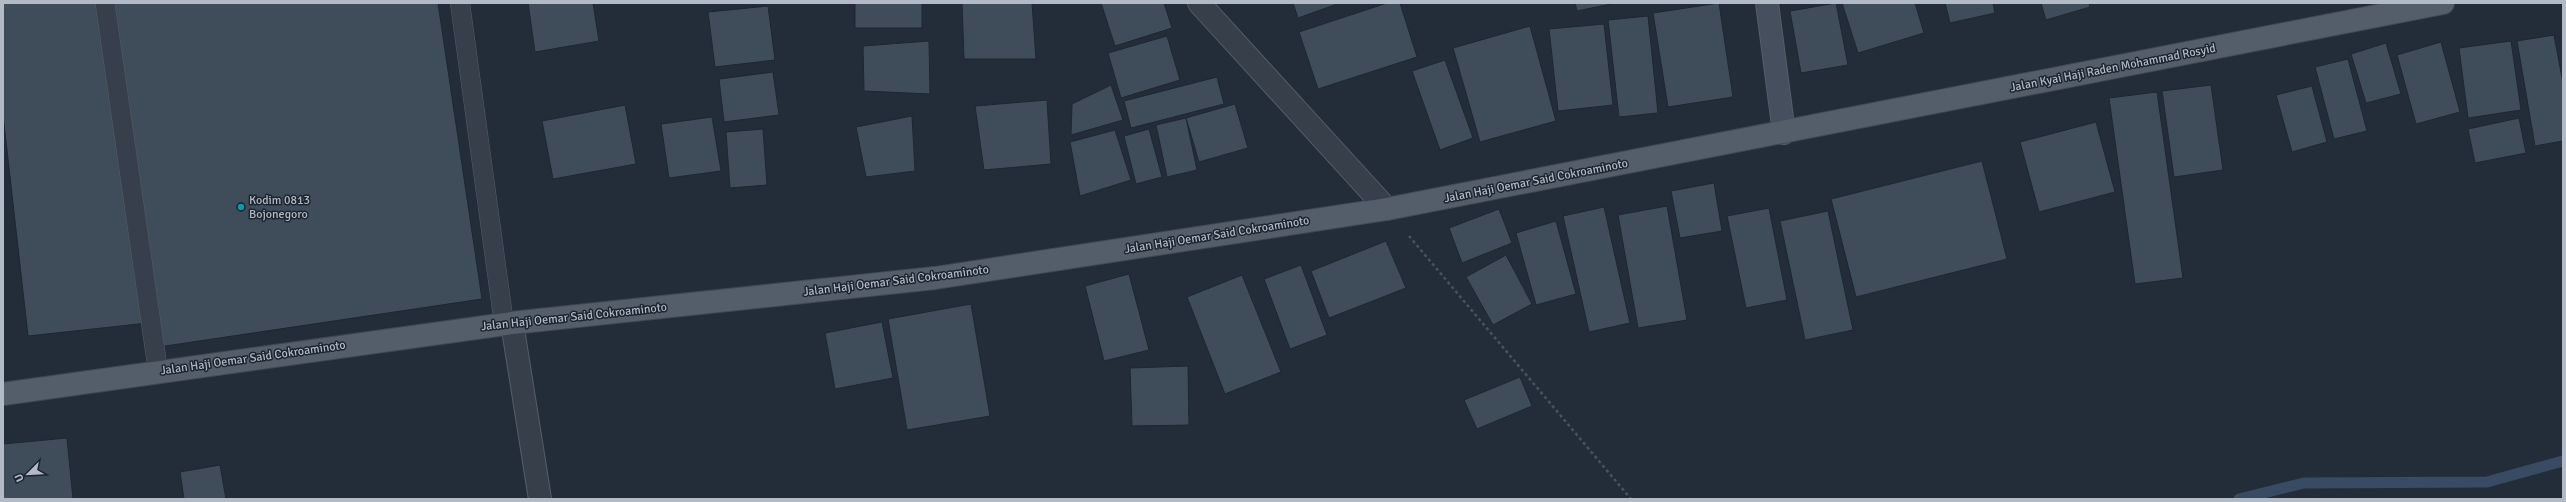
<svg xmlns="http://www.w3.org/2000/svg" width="2566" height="502" viewBox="0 0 2566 502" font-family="Signika,sans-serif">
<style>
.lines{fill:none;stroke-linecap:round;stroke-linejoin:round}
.stream{stroke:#394b63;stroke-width:11}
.building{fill:#3f4c59;stroke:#1e2631}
.service-casing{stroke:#555d68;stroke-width:20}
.minor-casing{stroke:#555d68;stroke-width:24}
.secondary-casing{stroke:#555d68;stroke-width:24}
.primary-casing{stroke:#404853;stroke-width:24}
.path{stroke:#435658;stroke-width:2.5;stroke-dasharray:3 3;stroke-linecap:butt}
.service{stroke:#363f4a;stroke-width:19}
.minor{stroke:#363f4a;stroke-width:22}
.secondary{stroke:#454f5d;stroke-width:22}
.primary{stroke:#545e6a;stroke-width:22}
.culture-dot{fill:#0f9aa8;stroke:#1c242f;stroke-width:1.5}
.labels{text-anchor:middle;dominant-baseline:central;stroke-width:3;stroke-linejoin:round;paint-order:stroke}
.street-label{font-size:12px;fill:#b2bac6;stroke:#1c242f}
.poi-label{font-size:12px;fill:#b2bac6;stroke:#1c242f;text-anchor:start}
</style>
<rect width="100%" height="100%" fill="#232d3a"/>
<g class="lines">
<polyline class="stream" points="2239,499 2304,483 2487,482 2563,461"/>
</g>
<g class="building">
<polygon points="3,3 438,3 482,299 152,348 148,323 28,336 3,115"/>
<polygon points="528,3 593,3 599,41 535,52"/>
<rect x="855" y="3" width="67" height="25"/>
<polygon points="962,3 1032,3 1036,59 964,59"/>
<polygon points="1101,3 1164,3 1172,28 1115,46"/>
<polygon points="1293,3 1340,3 1298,18"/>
<polygon points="1387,3 1400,3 1417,57 1318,89 1299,32"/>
<polygon points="1575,3 1616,3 1577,11"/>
<polygon points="1719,3 1733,97 1668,107 1653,13"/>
<polygon points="1836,3 1848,65 1801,73 1790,11"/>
<polygon points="1842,3 1915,3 1924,33 1858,53"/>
<polygon points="1945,3 1993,3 1995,13 1950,23"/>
<polygon points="2041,3 2089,3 2090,7 2046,20"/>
<polygon points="768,6 775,60 715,67 708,12"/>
<polygon points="1648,16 1658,113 1619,117 1608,20"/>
<polygon points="1604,24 1613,105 1558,111 1549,29"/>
<polygon points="1530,26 1556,121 1480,142 1453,48"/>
<polygon points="2554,35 2563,83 2563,141 2535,146 2517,41"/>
<polygon points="1167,36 1180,80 1121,98 1108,53"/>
<polygon points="929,41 930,94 864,91 863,46"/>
<polygon points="2511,41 2521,110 2468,118 2459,48"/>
<polygon points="2441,42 2460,112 2416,124 2397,55"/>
<polygon points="2386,43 2401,94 2366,103 2351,54"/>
<polygon points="2348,59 2367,131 2334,139 2315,67"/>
<polygon points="1445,60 1473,138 1440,150 1412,71"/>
<polygon points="773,72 779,115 724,122 719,79"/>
<polygon points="1217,77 1224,104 1131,128 1124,101"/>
<polygon points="1111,85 1123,120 1071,135 1072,104"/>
<polygon points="2211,85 2223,170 2174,177 2162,91"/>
<polygon points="2312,86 2327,142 2292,152 2276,95"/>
<polygon points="2157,92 2183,278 2135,284 2109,98"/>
<polygon points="1047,100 1051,164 984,170 975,106"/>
<polygon points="1235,104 1248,148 1199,162 1186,118"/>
<polygon points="625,105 636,164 553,179 542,121"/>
<polygon points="912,116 915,171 866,177 856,127"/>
<polygon points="712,117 721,171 669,178 661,124"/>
<polygon points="1186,118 1197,170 1167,177 1156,125"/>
<polygon points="2519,118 2526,153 2475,163 2468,129"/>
<polygon points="2096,122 2115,192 2039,212 2020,142"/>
<polygon points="763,129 767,185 730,188 726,132"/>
<polygon points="1149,129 1162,177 1136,184 1124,136"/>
<polygon points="1115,130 1131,180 1080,196 1070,142"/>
<polygon points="1982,161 2007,259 1856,297 1831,199"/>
<polygon points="1714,183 1722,231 1680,238 1671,191"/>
<polygon points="1667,206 1687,320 1638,328 1618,215"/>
<polygon points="1604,207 1630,323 1589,332 1563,216"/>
<polygon points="1769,208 1787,300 1746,308 1727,216"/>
<polygon points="1499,209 1512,243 1462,263 1449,228"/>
<polygon points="1828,211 1853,330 1805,340 1780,221"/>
<polygon points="1556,221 1576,294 1536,305 1516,233"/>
<polygon points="1386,241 1406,288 1329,318 1311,271"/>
<polygon points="1506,255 1532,304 1493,325 1466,277"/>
<polygon points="1301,265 1327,335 1290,349 1264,279"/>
<polygon points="1129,274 1149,350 1104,361 1085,286"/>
<polygon points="1242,275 1281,372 1225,394 1187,297"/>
<polygon points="971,304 990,416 907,430 888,319"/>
<polygon points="882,322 893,378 835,389 825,333"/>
<polygon points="1188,366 1189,425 1132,426 1130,368"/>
<polygon points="1520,377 1532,406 1477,429 1464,400"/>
<polygon points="67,438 73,499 3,499 3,444"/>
<polygon points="220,465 226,499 184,499 180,472"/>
</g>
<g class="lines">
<g class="service-casing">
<g id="service">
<polyline points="105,3 158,371"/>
<polyline points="460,3 504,324"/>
</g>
</g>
<g class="minor-casing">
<g id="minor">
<polyline points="1199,3 1387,209"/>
<polyline points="512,323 540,499"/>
</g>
</g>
<g class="secondary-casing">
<polyline id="secondary" points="1767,3 1784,133"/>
</g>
<g class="primary-casing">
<polyline id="primary" points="3,394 512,323 935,278 1387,209 2443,3"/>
</g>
<polyline class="path" points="1409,236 1631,499"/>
<use href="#service" class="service"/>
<use href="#minor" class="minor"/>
<use href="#secondary" class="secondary"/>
<use href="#primary" class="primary"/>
</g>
<circle class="culture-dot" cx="241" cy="207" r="4"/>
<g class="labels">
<g class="street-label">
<text transform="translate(2113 68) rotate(-11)">Jalan Kyai Haji Raden Mohammad Rosyid</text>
<text transform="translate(1536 181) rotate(-11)">Jalan Haji Oemar Said Cokroaminoto</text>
<text transform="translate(1217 235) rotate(-9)">Jalan Haji Oemar Said Cokroaminoto</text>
<text transform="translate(896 281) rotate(-7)">Jalan Haji Oemar Said Cokroaminoto</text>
<text transform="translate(574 317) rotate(-6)">Jalan Haji Oemar Said Cokroaminoto</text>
<text transform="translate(253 358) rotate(-8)">Jalan Haji Oemar Said Cokroaminoto</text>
</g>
<g class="poi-label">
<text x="249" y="200">Kodim 0813<tspan x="249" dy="14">Bojonegoro</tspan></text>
</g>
</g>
<rect width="2566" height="502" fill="none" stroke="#b2bac6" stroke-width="8"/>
<g transform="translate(28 474) rotate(246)" stroke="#1c242f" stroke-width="3" paint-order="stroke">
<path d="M0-3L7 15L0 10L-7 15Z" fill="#b2bac6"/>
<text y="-6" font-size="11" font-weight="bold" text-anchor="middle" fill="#b2bac6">U</text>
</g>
</svg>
